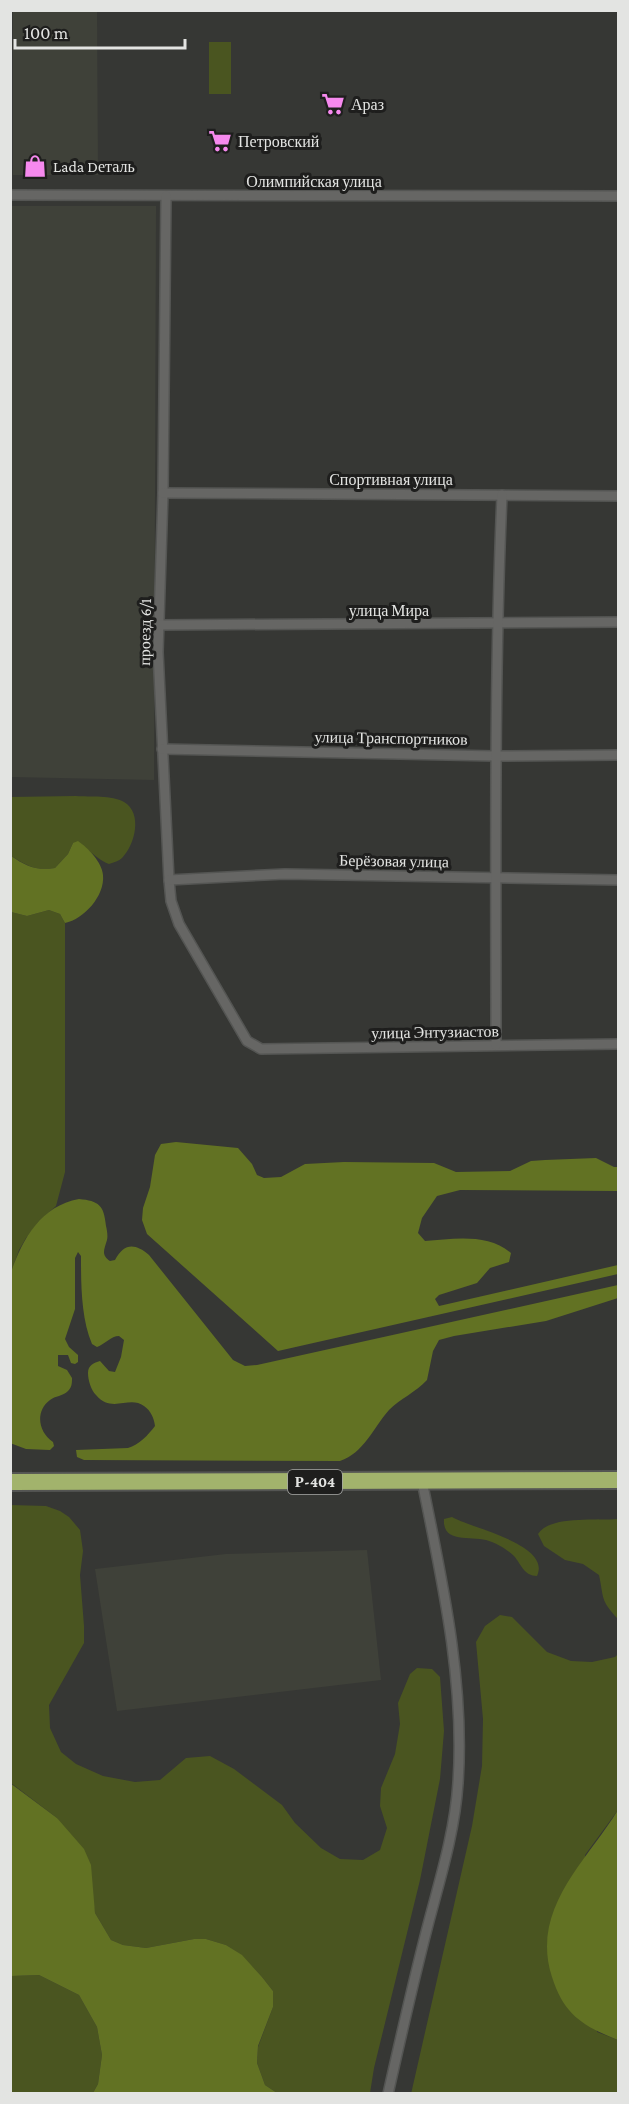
<svg xmlns="http://www.w3.org/2000/svg" width="629" height="2104" viewBox="0 0 629 2104" font-family="'Crimson Pro',serif">
<style>
.built{fill:#3f4139}
.green{fill:#4a5520}
.forest{fill:#627223}
.lines{fill:none;stroke-linecap:round;stroke-linejoin:round}
.street-casing{stroke:#545553;stroke-width:12}
.highway-casing{stroke:#545553;stroke-width:20}
.street{stroke:#666664;stroke-width:9}
.highway{stroke:#a2b36c;stroke-width:16}
.labels{text-anchor:middle;dominant-baseline:central;stroke-width:6;stroke-linejoin:round;paint-order:stroke}
.shield{fill:#1e1e1d;stroke:#a8a9a7;stroke-width:1.5}
.shield-label{font-size:15px;font-weight:bold;fill:#e3e4e2}
.poi-label{font-size:16px;fill:#e3e4e2;stroke:#1e1e1d;text-anchor:start}
.street-label{font-size:16px;fill:#e3e4e2;stroke:#1e1e1d}
</style>
<rect width="100%" height="100%" fill="#363734"/>
<g class="built">
<polygon points="13,11 97,11 98,175 13,175"/>
<polygon points="11,206 156,206 154,780 11,777"/>
<polygon points="367,1550 381,1680 117,1711 95,1569 226,1554"/>
</g>
<g class="green">
<rect x="209" y="42" width="22" height="52"/>
<path d="M76 796C90 797 112 795 124 802 143 813 135 845 122 858 119 861 114 862 109 864 92 857 90 847 73 843L68 854 55 868C35 871 28 866 11 856L10 797Z"/>
<polygon points="49,910 60,914 65,923 65,1172 56,1206 39,1221 26,1238 19,1250 11,1272 11,912 27,916"/>
<polygon points="10,1505 46,1506 60,1511 69,1517 80,1530 83,1551 80,1575 84,1626 84,1643 49,1705 50,1728 61,1752 76,1764 103,1776 135,1782 160,1780 186,1758 210,1756 234,1769 282,1805 295,1823 321,1848 340,1859 363,1860 380,1850 387,1828 380,1806 381,1788 395,1754 400,1724 398,1703 410,1674 417,1668 432,1669 440,1677 444,1731 440,1779 420,1880 374,2068 370,2093 277,2093 265,2085 257,2063 258,2047 273,2007 273,1991 262,1977 241,1955 226,1945 206,1939 194,1939 146,1948 123,1945 111,1940 95,1913 92,1894 57,1818 11,1783"/>
<path d="M452 1517C470 1528 552 1544 537 1576 524 1576 521 1564 514 1556 508 1550 496 1543 489 1541 474 1535 442 1545 444 1519Z"/>
<path d="M618 1519V1619C600 1600 604 1598 599 1575L583 1564 565 1560 544 1546 538 1534C550 1515 597 1521 618 1519Z"/>
<polygon points="500,1615 512,1617 547,1652 571,1661 592,1662 615,1657 618,1654 618,1810 585,1855 597,2032 618,2040 618,2093 411,2094 472,1826 482,1766 483,1719 476,1642 485,1626"/>
<polygon points="39,1975 79,1995 97,2027 102,2055 98,2084 93,2093 11,2093 10,1976"/>
</g>
<g class="forest">
<path d="M78 841C88 848 102 862 103 875 105 896 84 919 65 923L60 914 49 910 27 916 11 912V856C26 866 36 871 55 868L68 854 73 843Z"/>
<path d="M176 1142 238 1148 252 1164 257 1175 264 1178 281 1177 305 1164 344 1162 434 1163 456 1172 510 1171 531 1161 545 1160 596 1158 614 1167H618V1191L460 1190 437 1196 422 1218 418 1233 425 1241C453 1239 488 1233 511 1253L509 1262 490 1268 477 1283 439 1295 435 1299 439 1306 618 1265V1274L278 1351 147 1234 142 1220 143 1208 150 1187 155 1155 161 1144Z"/>
<path d="M79 1199C99 1201 104 1205 106 1226 107 1230 108 1236 107 1240 104 1250 101 1255 110 1261L115 1260C124 1243 135 1243 149 1255L233 1360 245 1366 257 1365 618 1285V1298L546 1321 454 1336 439 1340 433 1351 427 1380C416 1392 400 1399 389 1410 373 1428 364 1453 340 1461L84 1460 77 1457 76 1450 128 1448C139 1445 148 1435 155 1426 154 1418 151 1411 144 1406 129 1395 112 1414 96 1395 91 1390 88 1380 88 1373 88 1365 94 1363 100 1361L109 1371 115 1372 121 1357 124 1340 119 1336C111 1336 105 1344 97 1347L92 1344C81 1318 81 1284 81 1256L78 1252 75 1258V1309L65 1339 69 1347 78 1355V1362L75 1364 71 1363 68 1355H58V1366L67 1370 72 1378C72 1383 72 1387 68 1391 63 1396 55 1396 50 1400 35 1411 38 1432 53 1442L54 1446 50 1450 26 1449 10 1443 11 1272C23 1238 41 1206 79 1199Z"/>
<polygon points="10,1783 57,1818 84,1849 91,1865 95,1913 111,1940 123,1945 146,1948 194,1939 206,1939 226,1945 242,1955 262,1977 273,1991 273,2007 258,2046 257,2063 265,2085 277,2093 93,2093 98,2084 102,2055 97,2027 79,1995 39,1975 11,1976"/>
<path d="M618 1810V2040C583 2026 564 2015 552 1977 530 1909 586 1862 618 1810Z"/>
</g>
<g class="lines">
<g class="street-casing">
<g id="street">
<polyline points="10,195 618,196"/>
<polyline points="166,196 163,493 158,652 169,880 171,901 179,924 247,1041 261,1049 618,1044"/>
<polyline points="163,493 618,496"/>
<polyline points="159,625 618,622"/>
<polyline points="162,749 495,756 618,755"/>
<polyline points="169,880 285,874 618,880"/>
<path d="M496 1045C496 862 494 679 502 495"/>
<path d="M388 2094C401 2036 414 1978 429 1921 441 1876 455 1830 458 1783 465 1682 442 1580 422 1481"/>
</g>
</g>
<g class="highway-casing">
<polyline id="highway" points="10,1482 618,1480"/>
</g>
<use href="#street" class="street"/>
<use href="#highway" class="highway"/>
</g>
<defs>
<g id="supermarket-bare" transform="scale(1.8)"><path d="M-6-5.5h2.5l.6 2H6L4.5 2H-2.5L-4.4-4H-6ZM-1.5 3.2a1.3 1.3 0 1 0 .1 0ZM3 3.2a1.3 1.3 0 1 0 .1 0Z" fill="#f689ee" stroke="#1e1e1d" stroke-width="2.5" paint-order="stroke"/></g>
<g id="shop-bare" transform="scale(1.8)"><path d="M-5-2.5h2.3a2.7 3.5 0 0 1 5.4 0H5L5.5 6h-11ZM-1.5-2.5h3a1.5 2.3 0 0 0-3 0Z" fill="#f689ee" stroke="#1e1e1d" stroke-width="2.5" paint-order="stroke"/></g>
</defs>
<g fill-rule="evenodd">
<use href="#supermarket-bare" x="333" y="104"/>
<use href="#supermarket-bare" x="220" y="141"/>
<use href="#shop-bare" x="35" y="166"/>
</g>
<g class="labels">
<rect class="shield" x="288" y="1470" width="54" height="24" rx="4.5"/>
<g class="shield-label">
<text x="315" y="1482">Р-404</text>
</g>
<g class="poi-label">
<text x="351" y="104">Араз</text>
<text x="238" y="141">Петровский</text>
<text x="53" y="166">Lada Dеталь</text>
</g>
<g class="street-label">
<text x="314" y="181">Олимпийская улица</text>
<text x="391" y="479">Спортивная улица</text>
<text x="389" y="610">улица Мира</text>
<text transform="translate(145 632) rotate(-89)">проезд 6/1</text>
<text transform="translate(391 738) rotate(1)">улица Транспортников</text>
<text transform="translate(394 861) rotate(1)">Берёзовая улица</text>
<text transform="translate(435 1032) rotate(-1)">улица Энтузиастов</text>
</g>
</g>
<rect width="629" height="2104" fill="none" stroke="#e3e4e2" stroke-width="24"/>
<path d="M15 39v9h170v-9" fill="none" stroke="#e3e4e2" stroke-width="3"/>
<text x="24" y="39" font-size="18" fill="#e3e4e2" stroke="#1e1e1d" stroke-width="4.5" paint-order="stroke">100 m</text>
</svg>
